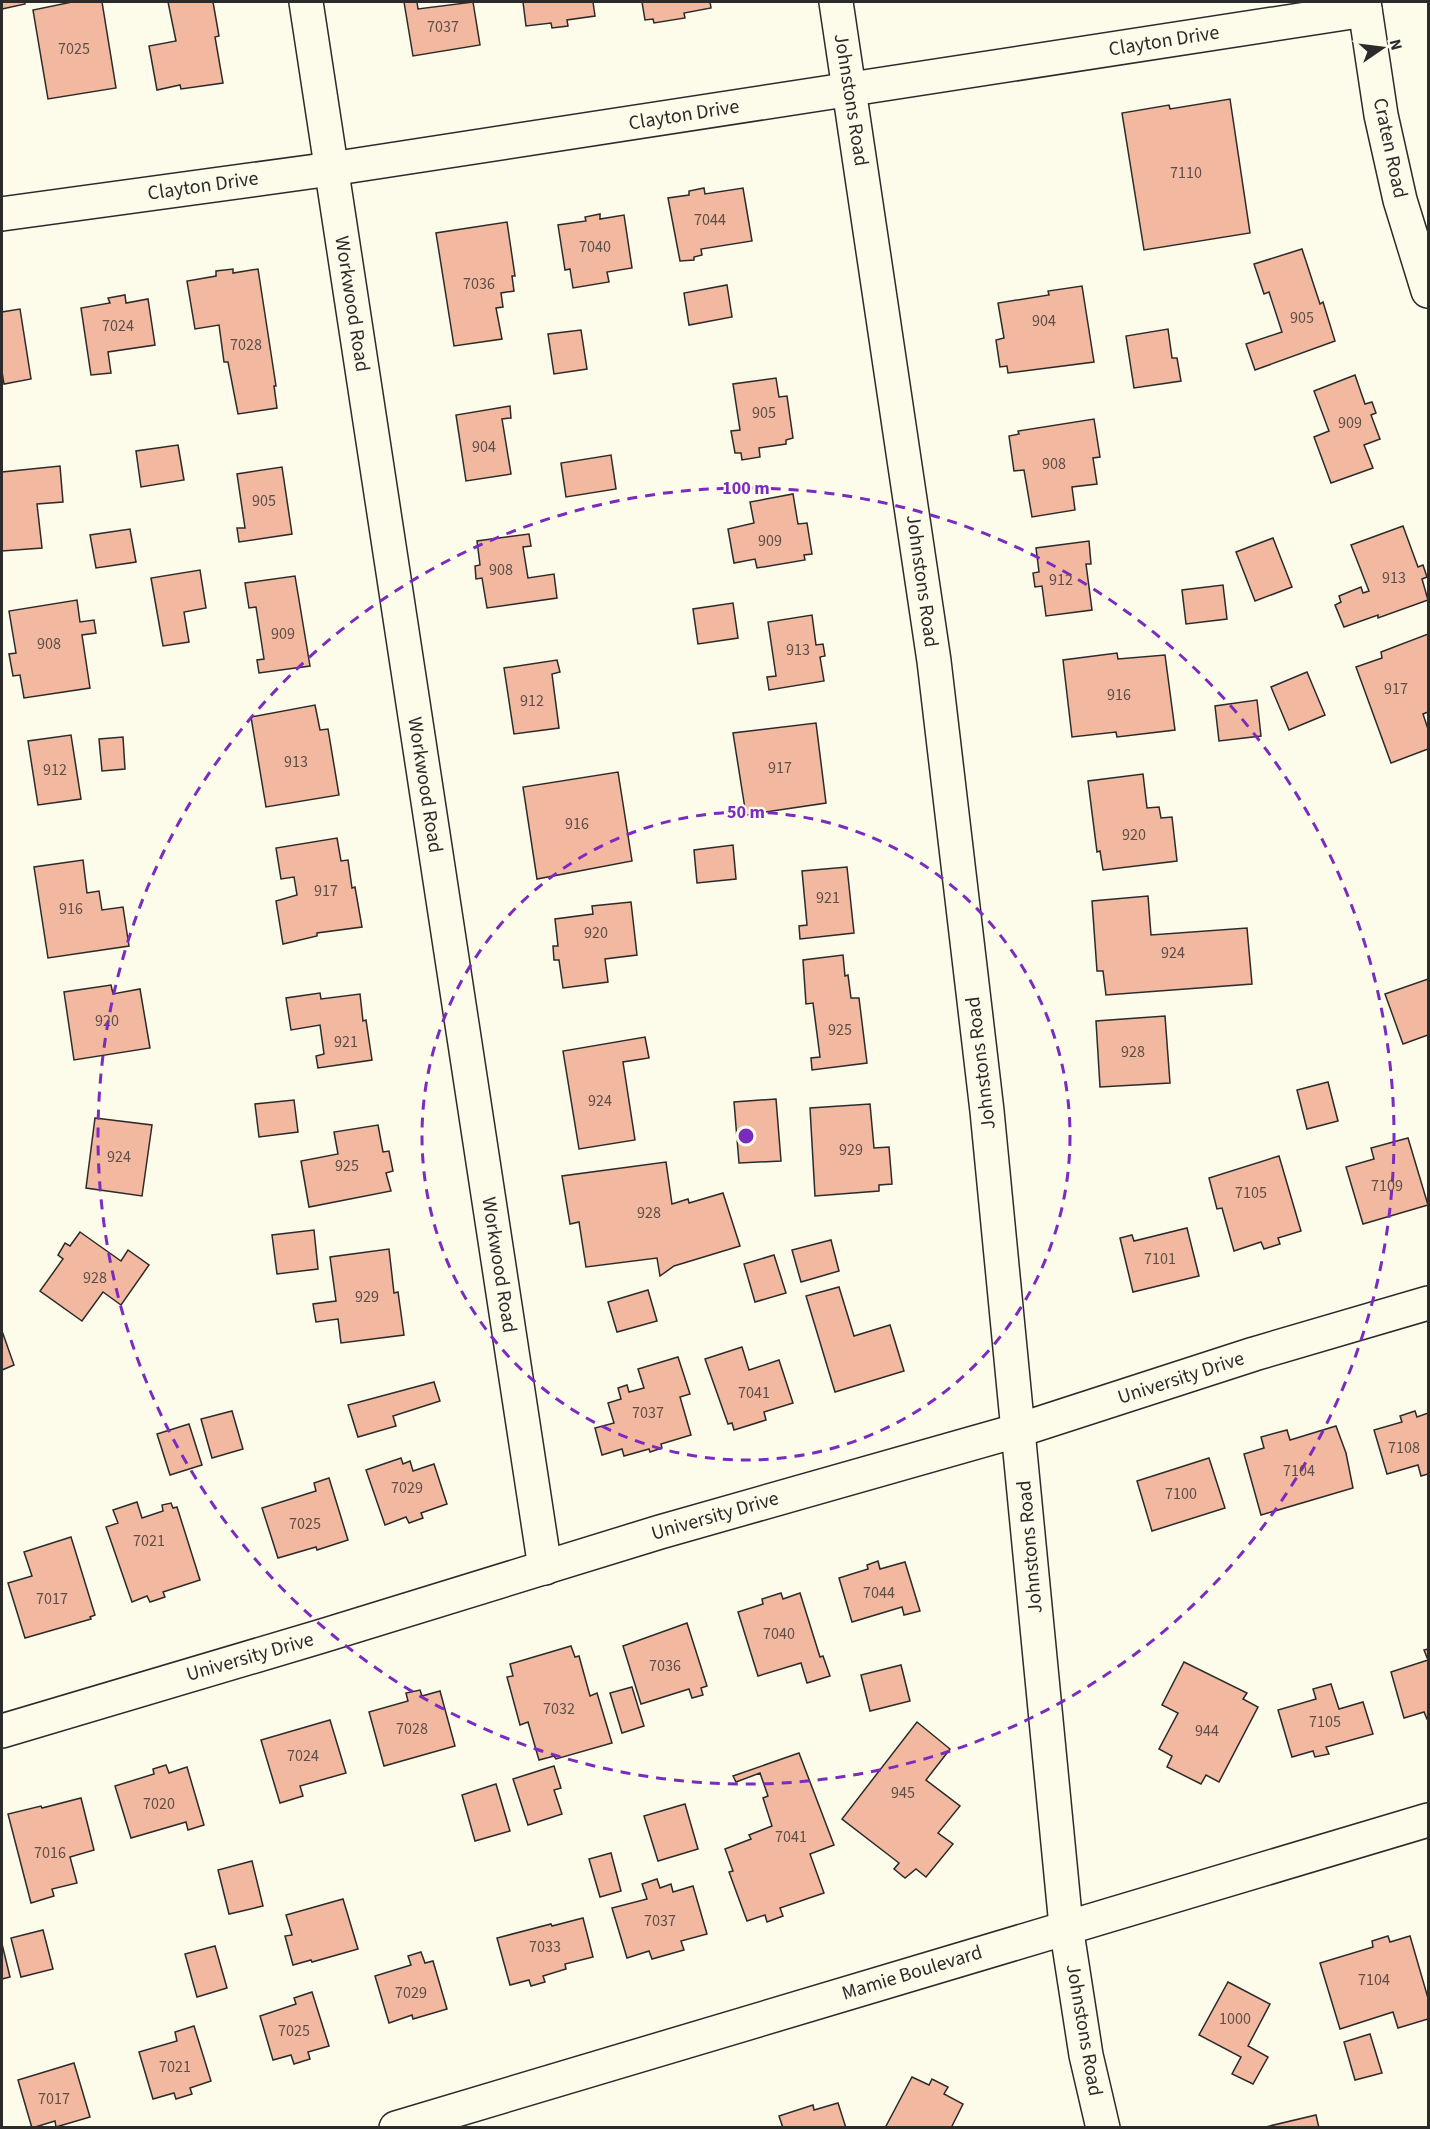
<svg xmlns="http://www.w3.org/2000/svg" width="1430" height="2129" viewBox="0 0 1430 2129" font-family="'Source Sans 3',sans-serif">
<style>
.building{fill:#f2b8a0;stroke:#2b2b2b;stroke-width:1.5}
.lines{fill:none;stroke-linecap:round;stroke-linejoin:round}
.minor-casing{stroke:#2b2b2b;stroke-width:36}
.tertiary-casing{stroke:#2b2b2b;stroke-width:36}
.minor{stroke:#fdfbea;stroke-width:33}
.tertiary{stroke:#fdfbea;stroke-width:33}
.ring{fill:none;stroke:#7b2cbf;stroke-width:3;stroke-dasharray:10 8}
.labels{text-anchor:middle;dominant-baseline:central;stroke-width:4.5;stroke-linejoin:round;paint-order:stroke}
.number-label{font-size:16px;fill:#5d4e48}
.street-label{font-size:20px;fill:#2b2b2b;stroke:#fdfbea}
.centre{fill:#7b2cbf;stroke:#fdfbea;stroke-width:3}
.ring-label{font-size:18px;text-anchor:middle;font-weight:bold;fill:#7b2cbf;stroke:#fdfbea;stroke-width:4.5;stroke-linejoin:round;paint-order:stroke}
</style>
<rect width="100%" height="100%" fill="#fdfbea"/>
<g class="building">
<polygon points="2,2 25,2 25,4 2,9"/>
<polygon points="72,2 102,2 116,88 48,99 33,10"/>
<polygon points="168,2 213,2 219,36 215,37 223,83 181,89 180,85 157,90 149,46 176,41"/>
<polygon points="404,2 417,2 418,9 473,2 480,45 413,56"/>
<polygon points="523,2 593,2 595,16 567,20 568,26 552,28 551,23 526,26"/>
<polygon points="642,2 710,2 711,8 684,13 685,18 654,23 653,19 645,20"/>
<polygon points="1230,99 1250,233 1144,250 1122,113 1169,105 1170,109"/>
<polygon points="704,188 705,194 743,188 752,241 701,249 702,255 694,257 694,260 680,261 668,198 689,195 689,191"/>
<polygon points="600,214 600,219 624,215 632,268 607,272 609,282 573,288 570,269 565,270 558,225 586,221 585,217"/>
<polygon points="507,222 515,276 512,276 514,291 501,293 503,307 496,308 502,339 454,346 436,233"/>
<polygon points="1302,249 1320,304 1323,302 1335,341 1255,370 1246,344 1282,332 1269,292 1264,294 1254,264"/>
<polygon points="233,269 233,273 258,269 276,386 274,386 277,408 238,414 228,362 224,362 219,325 195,329 187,281 216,276 216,271"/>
<polygon points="727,285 732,317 689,325 684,293"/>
<polygon points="1082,286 1094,362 1008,373 1007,366 1000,367 996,340 1004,338 998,303 1049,295 1048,291"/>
<polygon points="125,295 126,303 148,299 155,345 108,352 111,373 91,375 81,308 110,303 108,298"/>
<polygon points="20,309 31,379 4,384 2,372 2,312"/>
<polygon points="1168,329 1172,358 1177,358 1181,381 1134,388 1126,336"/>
<polygon points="581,330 587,369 554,374 548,334"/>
<polygon points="1355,375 1365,404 1372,402 1376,413 1371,415 1380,439 1364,445 1373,468 1331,483 1314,437 1329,431 1314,391"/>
<polygon points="776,378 779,397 787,396 793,438 786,440 786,444 759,448 760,457 742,460 741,453 735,453 731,431 740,430 733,384"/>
<polygon points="510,406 511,418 502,419 511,474 466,481 456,415"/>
<polygon points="1094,419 1100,457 1093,458 1097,484 1072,487 1075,510 1032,517 1024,470 1014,471 1009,436 1019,434 1018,431"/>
<polygon points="178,445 184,480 141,487 136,451"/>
<polygon points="611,455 616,489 566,497 561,463"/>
<polygon points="60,466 63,502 37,504 42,548 2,551 2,472"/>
<polygon points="282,467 292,534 239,542 237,528 245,528 237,474"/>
<polygon points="793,494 798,524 807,523 812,554 804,555 805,560 757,568 755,559 734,563 728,529 754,523 750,502"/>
<polygon points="1403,526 1418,567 1423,565 1427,577 1422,579 1428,600 1378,618 1378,615 1344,627 1335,605 1341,602 1339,596 1361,587 1363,593 1369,591 1351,545"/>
<polygon points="130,529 136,562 96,568 90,535"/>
<polygon points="529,534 531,546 523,547 528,578 554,574 557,598 487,608 482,578 476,579 475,566 480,565 477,541"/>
<polygon points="1273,538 1292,587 1255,601 1236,552"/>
<polygon points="1089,541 1091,564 1086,564 1092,610 1046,616 1042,586 1035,587 1033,573 1039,572 1036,548"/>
<polygon points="200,570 206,608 184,612 189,642 163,646 151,578"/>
<polygon points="295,576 310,666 259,673 257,660 264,659 256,607 249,608 245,583"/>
<polygon points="1223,585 1227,619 1186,624 1182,590"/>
<polygon points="77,600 80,622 94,620 96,633 82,635 90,688 24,698 20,675 13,676 9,654 16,653 9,611"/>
<polygon points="733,603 738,638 698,644 693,609"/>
<polygon points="812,615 816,645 823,644 825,656 820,657 824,681 769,690 767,677 776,676 768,622"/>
<polygon points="1428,634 1428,712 1423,714 1428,729 1428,749 1391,763 1356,667 1382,658 1381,652"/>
<polygon points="1117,653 1118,659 1165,655 1175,730 1117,737 1116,732 1072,737 1063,660"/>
<polygon points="557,660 560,672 552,674 559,728 514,734 504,668"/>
<polygon points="1307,672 1325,715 1289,730 1271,687"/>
<polygon points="1257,700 1261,736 1219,741 1215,706"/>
<polygon points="315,705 320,730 328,729 339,795 266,807 251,717"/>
<polygon points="816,723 826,803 746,815 733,733"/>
<polygon points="71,735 81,799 38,805 28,741"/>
<polygon points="123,737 125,769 102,771 99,739"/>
<polygon points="618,772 632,861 537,879 523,787"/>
<polygon points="1143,774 1147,808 1159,807 1161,818 1172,817 1177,861 1103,870 1100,851 1097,852 1088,781"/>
<polygon points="337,838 341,861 348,860 352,888 355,887 362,927 317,933 317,936 283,944 276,901 297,895 294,877 281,879 276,848"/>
<polygon points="733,845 736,879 697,883 694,850"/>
<polygon points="83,860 87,893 99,891 102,910 123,907 129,946 48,958 34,867"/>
<polygon points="847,867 854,933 800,939 799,926 807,925 802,871"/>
<polygon points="1148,896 1151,935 1247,928 1252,984 1106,995 1103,971 1097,971 1092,901"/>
<polygon points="631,902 637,955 605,959 608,982 563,988 559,960 554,960 553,946 558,946 555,919 593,914 592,906"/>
<polygon points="843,955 845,976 848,975 851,998 859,998 867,1063 812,1070 811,1058 820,1057 813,1003 806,1004 803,960"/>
<polygon points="1428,979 1428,1035 1403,1044 1385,994"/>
<polygon points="111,985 113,994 140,989 150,1048 74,1060 64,992"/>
<polygon points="320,993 321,999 360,994 363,1021 366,1020 372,1060 318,1068 316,1056 324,1054 320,1025 291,1030 286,998"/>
<polygon points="1165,1016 1170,1083 1100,1087 1096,1021"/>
<polygon points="645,1037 649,1058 623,1062 635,1140 579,1149 563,1051"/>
<polygon points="1328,1082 1338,1121 1307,1129 1297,1090"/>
<polygon points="776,1099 781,1161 739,1163 734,1102"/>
<polygon points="294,1100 298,1132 259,1137 255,1104"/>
<polygon points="870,1104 874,1148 889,1147 892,1184 879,1185 879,1191 815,1196 810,1108"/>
<polygon points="95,1118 152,1125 142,1196 86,1188"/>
<polygon points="378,1125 383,1152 389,1151 393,1171 386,1173 391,1191 309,1207 301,1161 338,1154 334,1132"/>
<polygon points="1408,1138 1428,1205 1363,1224 1346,1167 1374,1159 1371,1148"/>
<polygon points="1279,1156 1301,1231 1278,1238 1280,1244 1264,1249 1261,1242 1234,1251 1222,1208 1217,1209 1209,1178"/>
<polygon points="666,1162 672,1204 688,1199 689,1203 723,1193 740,1246 674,1266 660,1276 657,1258 586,1267 579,1222 570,1224 562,1176"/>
<polygon points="1187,1228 1199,1276 1133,1292 1120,1238 1132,1235 1134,1241"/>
<polygon points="314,1230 318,1269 277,1274 272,1235"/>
<polygon points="80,1232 121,1261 128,1250 149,1265 121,1305 103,1292 82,1321 40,1291 63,1259 58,1255 65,1243 70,1246"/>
<polygon points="831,1240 839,1271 801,1282 792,1250"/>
<polygon points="389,1249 394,1293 398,1292 404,1335 341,1343 338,1319 316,1322 313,1304 336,1301 330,1257"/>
<polygon points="774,1255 786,1293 755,1302 744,1264"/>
<polygon points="839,1287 854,1336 890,1325 904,1371 835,1392 806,1296"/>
<polygon points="648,1290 657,1321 617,1332 608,1302"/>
<polygon points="2,1331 14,1365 2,1370"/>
<polygon points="742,1347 749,1370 779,1360 793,1403 764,1412 766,1420 734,1430 732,1423 728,1424 705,1359"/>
<polygon points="678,1357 690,1394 680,1397 691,1435 661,1444 662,1448 650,1452 649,1449 624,1456 622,1449 602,1455 595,1428 614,1423 608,1403 621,1399 618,1388 627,1385 629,1392 644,1388 638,1369"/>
<polygon points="434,1382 440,1401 393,1416 396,1426 358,1437 348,1405"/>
<polygon points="232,1411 243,1449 212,1458 201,1419"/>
<polygon points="1415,1411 1417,1417 1428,1413 1428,1474 1421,1476 1418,1465 1387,1474 1374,1430 1402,1422 1400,1416"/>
<polygon points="189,1424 202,1465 170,1475 157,1434"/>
<polygon points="1336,1426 1346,1453 1353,1488 1261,1515 1244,1454 1264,1448 1261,1437 1287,1430 1290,1440"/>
<polygon points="401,1458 403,1464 410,1461 413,1471 434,1464 447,1504 421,1513 423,1518 409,1523 406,1517 385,1525 366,1470"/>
<polygon points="1209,1458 1225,1508 1152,1531 1137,1481"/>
<polygon points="329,1478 348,1540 317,1550 316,1547 278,1558 262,1508 316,1491 314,1483"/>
<polygon points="137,1502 142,1518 163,1511 162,1505 171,1503 173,1508 177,1507 200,1580 163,1592 165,1597 150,1602 147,1596 132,1602 106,1527 118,1523 113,1510"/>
<polygon points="71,1537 95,1615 90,1617 91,1619 25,1638 8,1583 32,1576 24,1552"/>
<polygon points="878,1561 880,1569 905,1562 920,1611 904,1615 902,1607 852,1622 839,1578 868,1569 867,1565"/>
<polygon points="781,1593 783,1599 800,1593 820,1657 823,1656 830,1676 807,1683 801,1663 758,1676 738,1612 763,1604 762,1599"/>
<polygon points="687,1623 707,1686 701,1688 703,1695 692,1698 689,1689 641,1704 623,1646"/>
<polygon points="571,1646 575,1657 579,1656 590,1696 597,1693 612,1743 556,1759 554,1756 539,1760 528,1722 520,1725 507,1677 513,1676 510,1664"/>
<polygon points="1428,1649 1428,1718 1427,1719 1424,1712 1404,1718 1391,1672 1428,1660 1424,1650"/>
<polygon points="1184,1662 1247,1693 1243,1699 1258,1707 1219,1782 1206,1775 1201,1784 1167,1767 1172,1756 1159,1749 1178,1713 1162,1705"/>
<polygon points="901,1665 910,1701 870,1711 861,1675"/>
<polygon points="1331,1684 1339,1709 1363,1702 1373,1734 1326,1747 1329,1754 1315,1757 1313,1751 1292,1757 1278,1710 1316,1699 1313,1689"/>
<polygon points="632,1687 644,1726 622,1733 610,1693"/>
<polygon points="420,1690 422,1696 440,1691 455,1746 384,1766 369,1712 408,1701 406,1693"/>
<polygon points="330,1720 346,1773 300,1786 303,1796 280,1803 261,1740"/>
<polygon points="917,1722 950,1749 926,1780 960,1806 938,1833 953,1844 926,1877 916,1869 905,1878 894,1869 899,1863 842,1819"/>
<polygon points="799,1753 834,1845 810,1854 824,1893 780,1908 783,1916 767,1922 765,1915 747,1921 729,1872 733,1871 725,1849 751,1839 749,1835 772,1826 763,1798 768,1796 760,1773 736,1782 733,1776"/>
<polygon points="166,1765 169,1773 187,1767 204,1825 188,1830 186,1822 131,1838 115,1786 154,1774 153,1769"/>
<polygon points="554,1766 561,1788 554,1790 562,1814 528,1825 513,1779"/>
<polygon points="496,1784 510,1831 475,1841 462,1795"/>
<polygon points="81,1798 94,1850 70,1857 77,1883 52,1889 54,1896 31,1903 8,1814 41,1806 42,1808"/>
<polygon points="685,1804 698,1849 658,1861 644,1816"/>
<polygon points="611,1853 621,1891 600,1897 589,1859"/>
<polygon points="252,1861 263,1906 229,1914 218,1870"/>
<polygon points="657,1879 660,1888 671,1884 673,1892 693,1886 707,1934 681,1941 684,1950 652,1959 649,1951 627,1958 612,1908 647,1899 642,1884"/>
<polygon points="343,1899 358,1949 312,1962 311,1960 293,1965 285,1936 292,1935 286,1915"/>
<polygon points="583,1918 593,1957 565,1964 566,1969 543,1976 545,1982 531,1986 529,1980 510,1985 497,1938 551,1924 552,1926"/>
<polygon points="43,1930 53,1969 21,1977 11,1938"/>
<polygon points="1388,1936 1390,1942 1410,1936 1428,1998 1428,2019 1398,2028 1393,2012 1340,2029 1320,1963 1373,1947 1372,1941"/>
<polygon points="2,1944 10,1977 2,1979"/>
<polygon points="215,1946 227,1988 197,1997 185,1954"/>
<polygon points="421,1952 425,1963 433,1961 447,2009 413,2019 412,2015 389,2023 375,1976 411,1965 408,1956"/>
<polygon points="1228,1982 1270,2004 1248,2046 1268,2057 1253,2084 1232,2074 1241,2057 1199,2035"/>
<polygon points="312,1992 329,2046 308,2052 310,2059 294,2064 291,2055 273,2060 260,2016 296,2004 294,1998"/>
<polygon points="194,2026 211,2081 190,2088 192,2094 176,2099 174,2093 153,2099 139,2052 177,2041 175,2032"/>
<polygon points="1370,2034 1382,2073 1355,2080 1344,2042"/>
<polygon points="74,2063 90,2117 56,2127 55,2121 32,2128 18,2080"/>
<polygon points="912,2077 929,2085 932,2079 948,2087 944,2094 963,2104 951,2128 885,2128"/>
<polygon points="838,2103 846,2128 783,2128 779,2116 813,2105 814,2110"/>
<polygon points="1316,2115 1319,2128 1261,2128"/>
</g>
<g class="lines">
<g class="minor-casing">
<g id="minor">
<polyline points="306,2 545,1568"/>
<polyline points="1364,2 1381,115 1400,200 1428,291"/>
<polyline points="2,214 331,169 1365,10"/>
<polyline points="2,1731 322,1636 660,1532 1019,1430 1254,1354 1428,1303"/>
<polyline points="396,2128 1428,1820"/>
</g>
</g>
<g class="tertiary-casing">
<polyline id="tertiary" points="836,2 934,661 987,1111 1066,1926 1086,2055 1103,2128"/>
</g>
<use href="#minor" class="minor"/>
<use href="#tertiary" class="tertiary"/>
</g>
<g class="ring">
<circle cx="746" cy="1136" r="324"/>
<circle cx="746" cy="1136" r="648"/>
</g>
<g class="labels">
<g class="number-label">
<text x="443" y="27">7037</text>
<text x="74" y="49">7025</text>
<text x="1186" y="173">7110</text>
<text x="710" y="220">7044</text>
<text x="595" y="247">7040</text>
<text x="479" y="284">7036</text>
<text x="1302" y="318">905</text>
<text x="1044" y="321">904</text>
<text x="118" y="326">7024</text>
<text x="246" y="345">7028</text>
<text x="764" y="413">905</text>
<text x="1350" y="423">909</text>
<text x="484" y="447">904</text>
<text x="1054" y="464">908</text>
<text x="264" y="501">905</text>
<text x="770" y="541">909</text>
<text x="501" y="570">908</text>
<text x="1394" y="578">913</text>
<text x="1061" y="580">912</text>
<text x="283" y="634">909</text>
<text x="49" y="644">908</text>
<text x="798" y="650">913</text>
<text x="1396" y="689">917</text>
<text x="1119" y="695">916</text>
<text x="532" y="701">912</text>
<text x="296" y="762">913</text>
<text x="780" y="768">917</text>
<text x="55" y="770">912</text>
<text x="577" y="824">916</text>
<text x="1134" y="835">920</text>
<text x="326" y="891">917</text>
<text x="828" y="898">921</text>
<text x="71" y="909">916</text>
<text x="596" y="933">920</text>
<text x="1173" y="953">924</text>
<text x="107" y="1021">920</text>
<text x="840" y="1030">925</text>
<text x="346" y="1042">921</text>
<text x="1133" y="1052">928</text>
<text x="600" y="1101">924</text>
<text x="851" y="1150">929</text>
<text x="119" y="1157">924</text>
<text x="347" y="1166">925</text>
<text x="1387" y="1186">7109</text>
<text x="1251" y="1193">7105</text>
<text x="649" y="1213">928</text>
<text x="1160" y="1259">7101</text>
<text x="95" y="1278">928</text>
<text x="367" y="1297">929</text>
<text x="754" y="1393">7041</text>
<text x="648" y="1413">7037</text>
<text x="1404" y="1448">7108</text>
<text x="1299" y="1471">7104</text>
<text x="407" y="1488">7029</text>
<text x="1181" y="1494">7100</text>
<text x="305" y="1524">7025</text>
<text x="149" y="1541">7021</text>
<text x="879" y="1593">7044</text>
<text x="52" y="1599">7017</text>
<text x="779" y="1634">7040</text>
<text x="665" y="1666">7036</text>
<text x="559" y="1709">7032</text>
<text x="1325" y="1722">7105</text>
<text x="412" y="1729">7028</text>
<text x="1207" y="1731">944</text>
<text x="303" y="1756">7024</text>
<text x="903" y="1793">945</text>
<text x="159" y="1804">7020</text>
<text x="791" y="1837">7041</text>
<text x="50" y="1853">7016</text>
<text x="660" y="1921">7037</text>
<text x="545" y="1947">7033</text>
<text x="1374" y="1980">7104</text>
<text x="411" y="1993">7029</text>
<text x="1235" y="2019">1000</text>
<text x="294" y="2031">7025</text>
<text x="175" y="2067">7021</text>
<text x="54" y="2099">7017</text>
</g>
<g class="street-label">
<text transform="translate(1164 41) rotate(-9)">Clayton Drive</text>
<text transform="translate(851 100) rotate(81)">Johnstons Road</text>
<text transform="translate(684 115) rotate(-9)">Clayton Drive</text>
<text transform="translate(1390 148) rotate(78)">Craten Road</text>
<text transform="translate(203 186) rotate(-8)">Clayton Drive</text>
<text transform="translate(352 304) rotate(81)">Workwood Road</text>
<text transform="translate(922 581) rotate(82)">Johnstons Road</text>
<text transform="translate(425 785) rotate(81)">Workwood Road</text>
<text transform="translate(981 1063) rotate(-97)">Johnstons Road</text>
<text transform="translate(499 1265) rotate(81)">Workwood Road</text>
<text transform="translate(1181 1378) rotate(-18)">University Drive</text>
<text transform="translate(715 1516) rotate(-16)">University Drive</text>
<text transform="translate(1030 1547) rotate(-95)">Johnstons Road</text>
<text transform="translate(250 1657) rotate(-16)">University Drive</text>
<text transform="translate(912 1973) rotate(-17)">Mamie Boulevard</text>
<text transform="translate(1084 2030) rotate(80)">Johnstons Road</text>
</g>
</g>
<circle cx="746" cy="1136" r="9" class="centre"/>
<g class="ring-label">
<text x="746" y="494">100 m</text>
<text x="746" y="818">50 m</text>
</g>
<rect width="1430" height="2129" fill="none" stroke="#2b2b2b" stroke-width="6"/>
<g transform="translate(1382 48) rotate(76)" stroke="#fdfbea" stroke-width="4.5" paint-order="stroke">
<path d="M0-4.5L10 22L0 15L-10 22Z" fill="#2b2b2b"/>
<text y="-9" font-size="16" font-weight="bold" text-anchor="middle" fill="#2b2b2b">N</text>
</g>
</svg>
